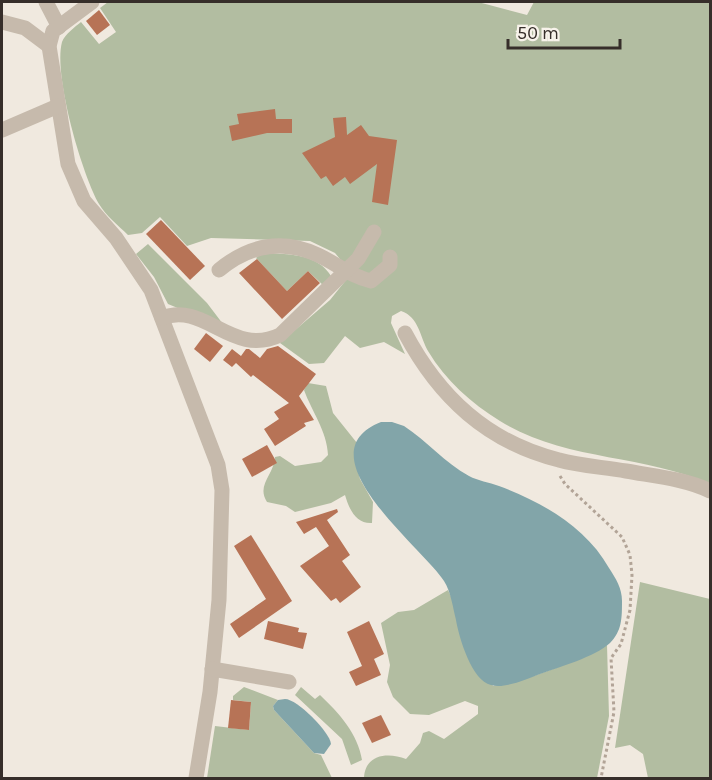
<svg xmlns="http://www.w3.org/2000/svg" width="712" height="780" viewBox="0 0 712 780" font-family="Karla,sans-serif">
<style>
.green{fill:#b2bda1}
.water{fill:#82a5a9}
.building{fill:#b77356}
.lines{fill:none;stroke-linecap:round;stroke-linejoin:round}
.path{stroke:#b2a497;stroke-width:3;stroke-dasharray:3 3;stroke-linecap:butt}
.street{stroke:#c6baac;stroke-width:15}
</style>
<rect width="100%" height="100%" fill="#f0e9df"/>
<g class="green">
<path d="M108 2H478L527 15 534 2H710V484C643 454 564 461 500 421 471 403 446 381 428 351 420 337 419 317 401 311L392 316 391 323 405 354 384 342 360 348 345 336 324 363 309 364 280 343 330 300 346 280 344 264 335 253 310 241 211 238 187 246 160 217 142 233 128 235C118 225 106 216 99 204 82 174 53 75 62 42 65 34 75 27 81 22L99 44 116 32 100 8Z"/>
<polygon points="148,244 207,303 226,328 168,304 154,277 136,254"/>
<path d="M262 253C287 254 317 253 331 276L324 286 308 271 287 291 256 258Z"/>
<path d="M308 383 326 386 333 413 357 443 354 455 360 479 373 502 372 523C356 524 349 509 345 495L331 503 295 512 286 506 267 502C256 485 274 475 275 457L280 456 295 466 321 462 328 455C327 431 312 412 304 390Z"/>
<polygon points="640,582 710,599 710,778 648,778 643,754 630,745 615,748"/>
<path d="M448 590 493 686C534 679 570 663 607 645L609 716 597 778H364C365 754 388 752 406 759L420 743 423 733 429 731 444 739 478 714V706L465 701 429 715 410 714 393 697 387 682 390 665 381 623 398 612 414 610Z"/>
<polygon points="244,687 278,700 273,706 274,710 314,753 321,755 332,778 207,778 215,726 249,730 251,702 233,700 233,696"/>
<path d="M301 687 315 699 320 695C339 713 358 734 362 760L351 765 342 739 295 695Z"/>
</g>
<g class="water">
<path d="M381 422H392L404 426C427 441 445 463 469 476 478 481 489 482 499 486 542 502 586 527 609 568 616 579 622 588 622 601 622 618 622 631 610 643 595 657 559 667 540 674 527 679 505 689 491 685 472 681 459 638 456 620 453 608 451 592 444 581 423 548 300 454 381 422Z"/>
<path d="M285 699C297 699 330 732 331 744L324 754 314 753 274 710 273 706 278 700Z"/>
</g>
<g class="building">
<polygon points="99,10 110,25 97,35 86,21"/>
<polygon points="275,109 276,119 292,119 292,133 267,133 232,141 229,126 239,124 237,114"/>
<polygon points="346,117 347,135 361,125 369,136 397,140 388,205 372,202 377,164 350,184 345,177 333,186 326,176 321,179 302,153 335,137 333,118"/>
<polygon points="161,220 205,266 190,280 146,234"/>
<polygon points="257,259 287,291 308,271 320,283 282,319 239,273"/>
<polygon points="206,333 223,346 210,362 194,349"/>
<polygon points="278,346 316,374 299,396 314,420 304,423 306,426 275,446 264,429 279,419 274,412 289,403 253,375 251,377 236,363 232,367 223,360 232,349 241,356 246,349 249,349 260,358 267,349"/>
<polygon points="267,445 277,463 252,477 242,459"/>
<polygon points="337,509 338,512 327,520 350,555 342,561 361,587 340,603 336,598 331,601 300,566 329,546 316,527 304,534 296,522"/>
<polygon points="251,535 292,601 239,638 230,624 266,599 234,546"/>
<polygon points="268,621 299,628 298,632 307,633 303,649 264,639"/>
<polygon points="369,621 384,654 374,659 381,675 356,686 349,672 362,666 347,632"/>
<polygon points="231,700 251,702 249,730 228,728"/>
<polygon points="381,715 391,735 372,743 362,723"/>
</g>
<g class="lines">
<polyline class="path" points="560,476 565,484 622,537 630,555 632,575 630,610 621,644 611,658 614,712 601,778"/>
<g class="street">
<polyline points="46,2 59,27"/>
<polyline points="92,2 53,31 49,46 68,164 84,201 116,238 151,290 218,465 222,490 219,600 210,692 196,778"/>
<polyline points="2,22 25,28 49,46"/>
<polyline points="2,130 58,106"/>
<path d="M219 270C248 246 281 238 318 255 337 264 350 276 371 281L390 265V257"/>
<path d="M162 318C205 301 232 358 280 335L358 259 374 232"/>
<path d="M405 333C439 397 487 442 559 460 580 466 604 467 626 471 653 476 686 479 710 491"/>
<polyline points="212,669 289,682"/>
</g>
</g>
<rect width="712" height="780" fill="none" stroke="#362e2a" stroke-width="6"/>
<path d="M508 39v9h112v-9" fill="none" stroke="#362e2a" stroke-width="3"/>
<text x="517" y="39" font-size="18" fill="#362e2a" stroke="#f8f3eb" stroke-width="4.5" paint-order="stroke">50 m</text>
</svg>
